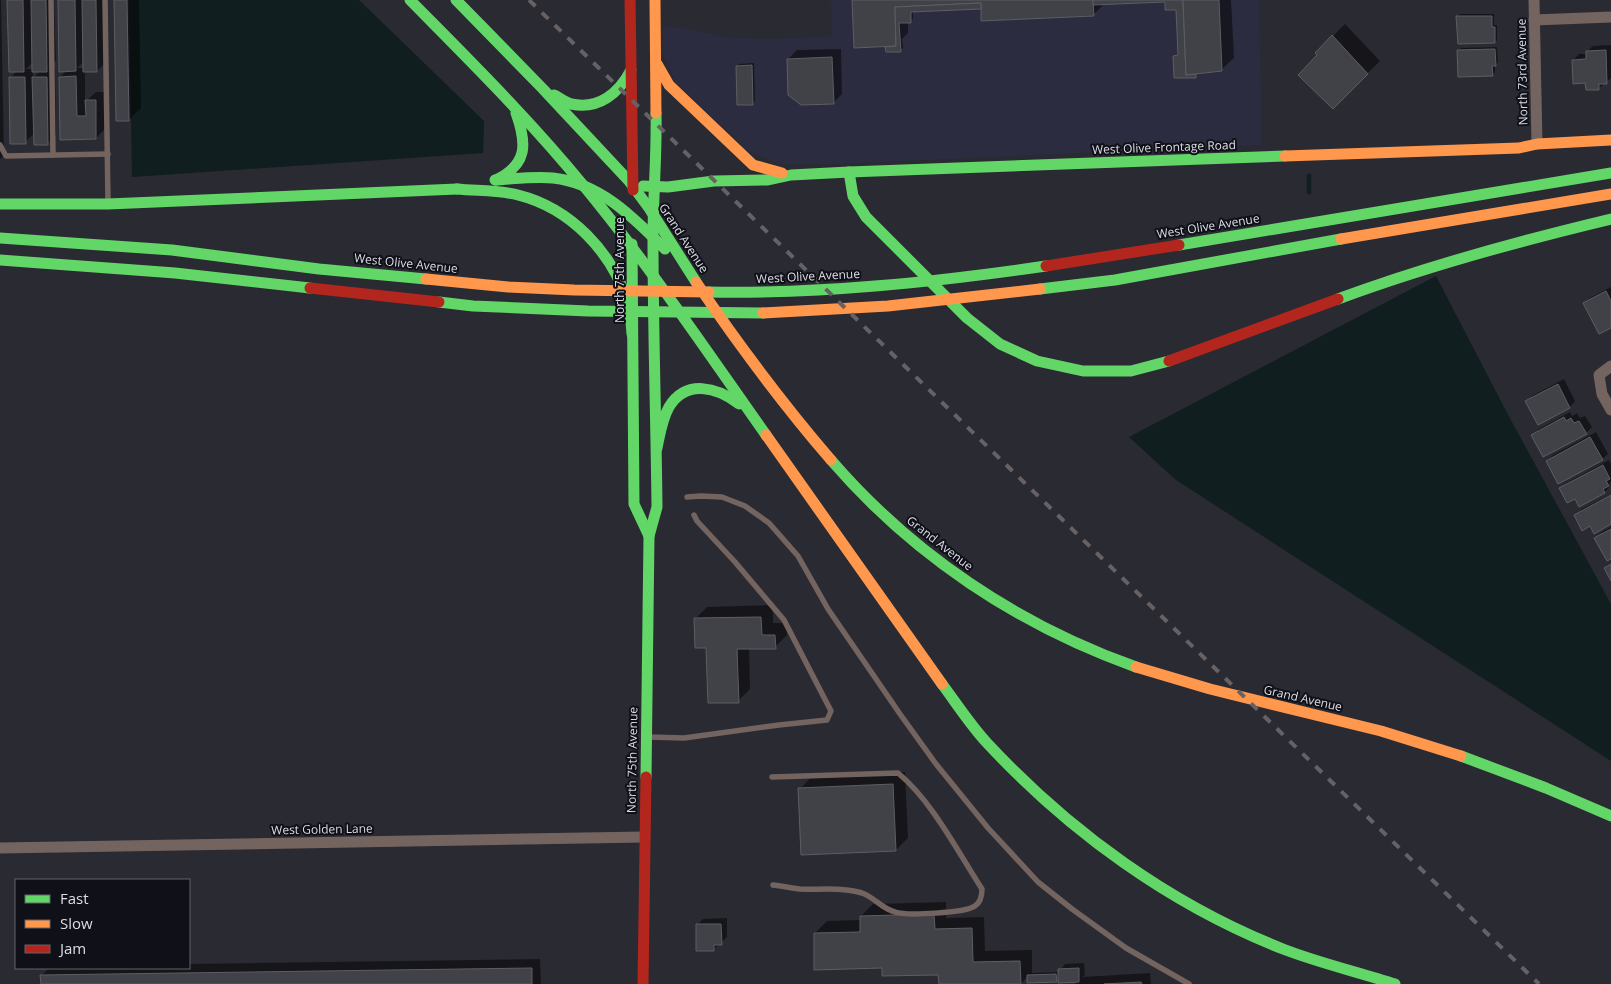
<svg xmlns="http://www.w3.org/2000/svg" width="1611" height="984" viewBox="0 0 1611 984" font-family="'Open Sans',sans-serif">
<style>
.built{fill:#2b2c3f}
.water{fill:#101e1f}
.shadow{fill:#0007;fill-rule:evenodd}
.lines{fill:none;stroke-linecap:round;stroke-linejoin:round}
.stream{stroke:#101e1f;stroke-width:4.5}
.building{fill:#414148;stroke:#5d5d64}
.lane{stroke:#74645f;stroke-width:5.5}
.street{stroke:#74645f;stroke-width:11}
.fast{stroke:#63d668;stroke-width:11}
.slow{stroke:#ff974d;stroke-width:11}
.jam{stroke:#b3261e;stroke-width:11}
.rail{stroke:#666164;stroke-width:4;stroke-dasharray:9 9;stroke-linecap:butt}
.labels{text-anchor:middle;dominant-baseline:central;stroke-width:4;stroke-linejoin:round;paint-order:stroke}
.street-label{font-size:12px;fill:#dcdde7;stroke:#101118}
</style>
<rect width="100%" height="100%" fill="#2a2a32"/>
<polygon class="built" points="831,0 1259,0 1262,145 837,164 779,164 748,151 675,82 663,54 663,26 691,29 723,37 767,39 832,36"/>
<g class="water">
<polygon points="129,0 359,0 484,121 483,153 132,177"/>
<polygon points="1436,276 1506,411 1611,604 1611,761 1176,480 1129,437"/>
</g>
<g class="shadow">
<polygon points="0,0 1,0 4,156 0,159"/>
<path d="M9 0H54L56 61 48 68H55L56 135 47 144 35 133 25 142 10 78 17 71ZM34 61V69H26ZM41 70 33 78V71Z"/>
<path d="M59 0H105L106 62 97 71H85V102L96 92H104L105 129 96 138H61L60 77 67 70ZM84 61 85 68H77Z"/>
<polygon points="115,0 139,0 141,108 129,120"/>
<polygon points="853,0 1231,0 1234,58 1221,70 1198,72 1195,76 1175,77 1175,56 1179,53 1177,8 1166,1 1105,3 1093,15 982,6 913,10 913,19 908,22 908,33 902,39 903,48 900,50 887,48 889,46"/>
<polygon points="1460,14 1494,14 1494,25 1497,25 1497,40 1495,42 1457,17"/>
<polygon points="1345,24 1380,61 1333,108 1319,55 1316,53"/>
<polygon points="1611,45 1611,78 1598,89 1586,82 1573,60 1579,54 1587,54 1587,51 1593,46"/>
<polygon points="1497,47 1498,62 1495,66 1495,72 1493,75 1460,75 1459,50 1461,48"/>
<polygon points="841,49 842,94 833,103 788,59 797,50"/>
<polygon points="754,63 755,101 753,104 737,66 739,64"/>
<polygon points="1611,287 1611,326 1584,304 1590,298"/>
<polygon points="1564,379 1575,401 1570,407 1527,402 1532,396"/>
<polygon points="1570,412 1572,416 1577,413 1580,418 1585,416 1592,427 1586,433 1533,435 1539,429"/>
<polygon points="1596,432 1608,454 1602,459 1547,461 1553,455"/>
<polygon points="1609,460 1611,464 1611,482 1609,484 1610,486 1605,492 1579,505 1575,497 1560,489 1566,483"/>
<polygon points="1611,494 1611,523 1590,525 1576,515 1582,509"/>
<polygon points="1611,527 1611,557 1596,538 1602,532"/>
<polygon points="773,605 773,623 787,623 787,635 775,647 749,648 750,689 738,701 708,646 695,619 707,607"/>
<polygon points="905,772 908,838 896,850 800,789 812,776"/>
<polygon points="946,902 946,918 984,917 985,951 1032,950 1032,973 1059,972 1065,964 1084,963 1085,975 1082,977 1150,973 1151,984 1075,984 1078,981 1059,978 1056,981 1028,976 1021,984 940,984 940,974 883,967 815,933 827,921 861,920 861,916 873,904"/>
<polygon points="727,918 727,937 713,950 697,925 703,919"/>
<polygon points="540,959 541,984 42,984 42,975 49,968 189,968 189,964"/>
</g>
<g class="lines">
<polyline class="stream" points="1309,176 1309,192"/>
</g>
<g class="building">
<polygon points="7,0 23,0 24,72 9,72"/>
<polygon points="31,0 46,0 47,72 32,72"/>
<polygon points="58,0 75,0 76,71 59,72"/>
<polygon points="82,0 96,0 97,72 83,72"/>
<polygon points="114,0 127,0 129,121 116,121"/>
<polygon points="852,0 1093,0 1094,16 981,21 981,3 895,7 896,46 854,48"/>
<polygon points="1093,0 1183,0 1186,75 1196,74 1196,78 1174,78 1173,56 1178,55 1176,10 1165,10 1165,2 1093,5"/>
<polygon points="1183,0 1219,0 1222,71 1186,75"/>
<polygon points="981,3 981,9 911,12 911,23 899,23 901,52 886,52 885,47 896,46 895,7"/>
<polygon points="1456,16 1492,16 1492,27 1495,27 1495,43 1458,44"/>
<polygon points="1332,35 1368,74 1333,109 1298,75 1317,55 1315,53"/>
<polygon points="1495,49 1496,66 1492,66 1493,76 1458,77 1457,50"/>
<polygon points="1606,50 1607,84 1599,84 1599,90 1586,90 1585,83 1573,84 1572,60 1586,59 1586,51"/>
<polygon points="832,57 834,104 801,105 788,95 787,59"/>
<polygon points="752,65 753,105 737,105 736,66"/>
<polygon points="76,76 77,116 86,116 85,100 96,100 96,139 60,140 59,77"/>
<polygon points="9,77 25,77 26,144 10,144"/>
<polygon points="32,77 47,77 48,145 34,145"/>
<polygon points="1606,291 1611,301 1611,328 1599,334 1583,303"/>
<polygon points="1558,384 1570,408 1538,425 1525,401"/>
<polygon points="1564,417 1566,421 1571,418 1574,423 1579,421 1587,434 1543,457 1531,435"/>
<polygon points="1590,437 1603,460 1558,484 1546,461"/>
<polygon points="1603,465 1610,479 1606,481 1609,486 1603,489 1605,493 1579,507 1575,499 1567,503 1559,488"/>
<polygon points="1611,495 1611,524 1594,534 1590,526 1582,531 1574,515"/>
<polygon points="1611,529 1611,559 1607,561 1594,538"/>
<polygon points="1611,564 1611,581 1604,568"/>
<polygon points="761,617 762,635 775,635 776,649 737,649 739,703 708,703 706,648 695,648 694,618"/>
<polygon points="893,784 896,851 801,855 798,788"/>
<polygon points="934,914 935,929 972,928 973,962 1020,961 1021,984 939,984 938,975 882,976 882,968 814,970 814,933 860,932 860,916"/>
<polygon points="696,924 721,924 722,945 714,945 714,951 696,951"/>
<polygon points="532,968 532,984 41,984 40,975"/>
<polygon points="1079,968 1079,982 1058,983 1058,969"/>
<polygon points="1056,974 1057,982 1027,983 1027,975"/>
<polygon points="1141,982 1142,984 1104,984"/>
</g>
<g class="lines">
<g class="lane">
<polyline points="51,0 53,155"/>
<polyline points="105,0 108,202"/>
<polyline points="0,145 6,156 108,154"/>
<polyline points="687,497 701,496 722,497 745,506 769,523 798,556 828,609 900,714 936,764 988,828 1038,882 1072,909 1126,948 1189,984"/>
<polyline points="648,737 684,738 779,725 827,720 831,711 784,620 735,562 697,521 694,515"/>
<path d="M772 777 898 773C932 801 958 852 982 889 982 896 981 902 975 906 965 913 907 916 895 912 882 909 874 897 862 893 842 887 820 890 800 889 791 888 782 886 773 885"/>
</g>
<g class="street">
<polyline points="1534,0 1537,144"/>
<polyline points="1534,20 1611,17"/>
<polyline points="1611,366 1599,375 1602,394 1611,410"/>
<polyline points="0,848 645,837"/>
</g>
<g class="fast">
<path d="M410 0C469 60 529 119 583 185 649 265 706 350 766 435"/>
<polyline points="456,0 543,89 629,181 649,208 696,282"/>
<path d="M554 95C560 98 565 102 571 104 599 110 619 93 631 70"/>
<polyline points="849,172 853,196 866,217 967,318 1000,344 1037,361 1083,371 1131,371 1169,361"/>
<path d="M495 180C514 179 534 176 553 178 600 183 633 217 665 249"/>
<path d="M496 180C528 164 527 144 516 113"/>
<polyline points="643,186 668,187 714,181 768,180 791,175 849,172 1285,156"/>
<path d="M457 189C477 191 499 190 518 195 570 208 613 252 628 304 631 313 631 324 632 334"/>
<polyline points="0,204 108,204 457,189"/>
<polyline points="0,238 172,250 319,269 426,279"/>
<polyline points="632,244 634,504 649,536"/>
<polyline points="1179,245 1611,173"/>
<polyline points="0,260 175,273 310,288"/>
<polyline points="1040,289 1115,280 1341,239"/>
<path d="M709 292C822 294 935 282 1046 266"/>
<path d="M1338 299C1427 266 1519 241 1611 219"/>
<polyline points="439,302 473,306 588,311 763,313"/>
<path d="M657 448C660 434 662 419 669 407 686 379 717 387 739 404"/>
<path d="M831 460C913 555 1018 625 1136 667"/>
<path d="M942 684C957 704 971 726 988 744 1070 832 1171 905 1283 949 1319 963 1358 972 1395 984"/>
<polyline points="1461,756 1546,788 1611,816"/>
<path d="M646 777 649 536 657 507C656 417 653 328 653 238 653 196 657 155 656 113"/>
</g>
<g class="slow">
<polyline points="655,0 656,113"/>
<polyline points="657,64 669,85 753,165 782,173"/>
<polyline points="1285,156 1519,148 1537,144 1611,140"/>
<polyline points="1341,239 1611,194"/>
<polyline points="426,279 508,287 574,290 709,292"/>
<path d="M696 282C738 344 782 403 831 460"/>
<polyline points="763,313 888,306 1040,289"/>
<polyline points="766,435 942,684"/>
<polyline points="1136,667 1210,689 1381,731 1461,756"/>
</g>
<g class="jam">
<polyline points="630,0 633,190"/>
<polyline points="1046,266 1179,245"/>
<polyline points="310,288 439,302"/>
<polyline points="1169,361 1338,299"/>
<polyline points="643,984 646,777"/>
</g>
<polyline class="rail" points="529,0 1539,984"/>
</g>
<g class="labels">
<g class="street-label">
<text transform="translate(1522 72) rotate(-91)">North 73rd Avenue</text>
<text transform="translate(1164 147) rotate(-2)">West Olive Frontage Road</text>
<text transform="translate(1208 226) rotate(-9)">West Olive Avenue</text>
<text transform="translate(684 238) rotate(57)">Grand Avenue</text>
<text transform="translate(406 263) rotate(6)">West Olive Avenue</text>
<text transform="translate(619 270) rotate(-90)">North 75th Avenue</text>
<text transform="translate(808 276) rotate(-3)">West Olive Avenue</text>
<text transform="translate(940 543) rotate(38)">Grand Avenue</text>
<text transform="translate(1303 698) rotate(13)">Grand Avenue</text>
<text transform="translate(632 760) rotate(-89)">North 75th Avenue</text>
<text transform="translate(322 829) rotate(-1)">West Golden Lane</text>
</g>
</g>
<rect x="15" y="879" width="175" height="90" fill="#101118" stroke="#62636b"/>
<rect x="25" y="895" width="25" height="8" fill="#63d668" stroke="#62636b"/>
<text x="60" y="904" font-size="15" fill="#dcdde7">Fast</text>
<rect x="25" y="920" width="25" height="8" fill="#ff974d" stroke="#62636b"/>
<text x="60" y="929" font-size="15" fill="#dcdde7">Slow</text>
<rect x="25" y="945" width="25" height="8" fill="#b3261e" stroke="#62636b"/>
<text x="60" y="954" font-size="15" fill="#dcdde7">Jam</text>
</svg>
